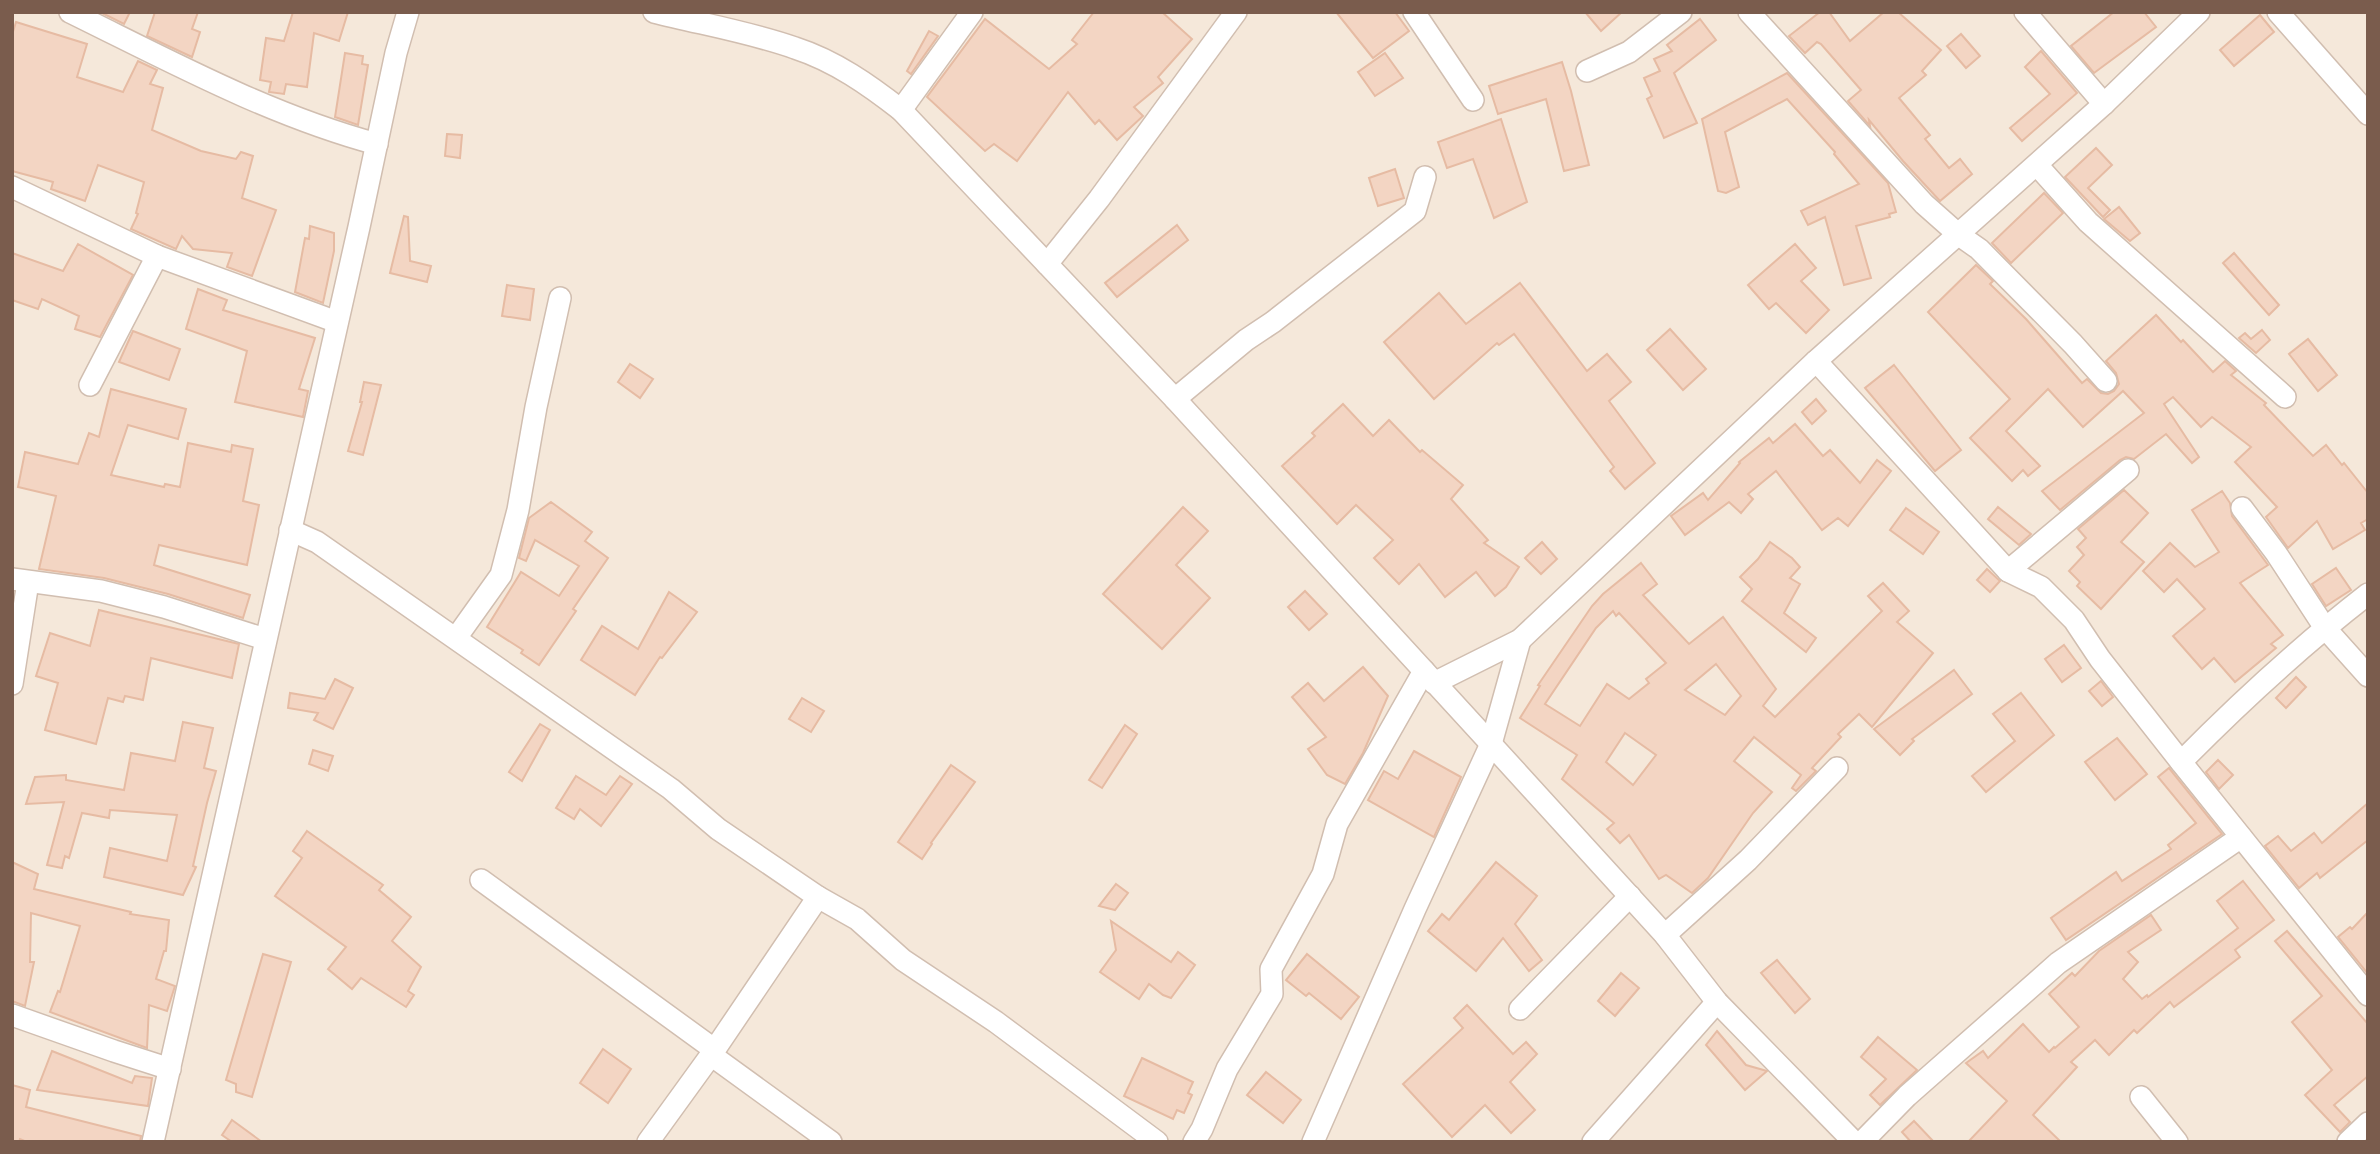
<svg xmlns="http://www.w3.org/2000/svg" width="2380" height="1154" viewBox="0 0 2380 1154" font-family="Montserrat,sans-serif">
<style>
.residential{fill:#f5e8da}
.building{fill:#f3d5c3;stroke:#e6bba3;stroke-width:2;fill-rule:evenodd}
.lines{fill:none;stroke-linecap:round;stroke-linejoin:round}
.minor-casing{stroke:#d1beb0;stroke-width:24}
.minor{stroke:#fff;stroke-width:21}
</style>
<rect width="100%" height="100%" fill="#fdf6ec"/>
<rect class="residential" x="12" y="12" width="2356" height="1130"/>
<g class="building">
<polygon points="100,12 130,12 124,24"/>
<polygon points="155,12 198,12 192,29 200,32 192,57 147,36"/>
<polygon points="293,12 348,12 339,41 314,33 307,87 286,84 284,94 269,92 271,82 260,80 266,38 284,41"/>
<polygon points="1094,12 1162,12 1192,39 1158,77 1163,83 1134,107 1143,116 1117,140 1099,120 1095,124 1068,92 1017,161 994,144 985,151 927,97 985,19 1049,69 1077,44 1072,40"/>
<polygon points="1336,12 1395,12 1409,31 1373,58"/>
<polygon points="1585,12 1622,12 1601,31"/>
<polygon points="1820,12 1829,12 1850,41 1884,12 1898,12 1941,50 1922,71 1926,75 1899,98 1930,135 1925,139 1949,168 1960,159 1972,174 1940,201 1903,161 1869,120 1870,126 1848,101 1861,90 1821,44 1817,42 1805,53 1789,36"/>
<polygon points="2114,12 2144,12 2156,27 2094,73 2071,46"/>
<polygon points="2260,15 2274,32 2234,66 2220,50"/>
<polygon points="1700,19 1716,40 1674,73 1697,123 1664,138 1647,99 1652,96 1644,78 1660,71 1654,59 1672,51 1667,45"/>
<polygon points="16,22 87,44 77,77 123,92 138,61 157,70 150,84 163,88 152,130 201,151 236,159 241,152 253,156 242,198 276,210 252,276 227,267 232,253 193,249 182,236 176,249 131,229 138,214 136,213 144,182 98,165 85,201 51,189 53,182 12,171 12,35"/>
<polygon points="929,31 938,36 911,74 907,71"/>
<polygon points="1961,34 1980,56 1966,68 1947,46"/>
<polygon points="2041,51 2077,93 2022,141 2010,128 2050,94 2025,67"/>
<polygon points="345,53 363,56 362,64 368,65 358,125 335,117"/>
<polygon points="1385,53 1403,78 1375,96 1358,72"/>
<polygon points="1562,62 1571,91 1589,165 1564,171 1546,99 1498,114 1489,86"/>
<polygon points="1787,73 1888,183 1896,212 1889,214 1890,217 1856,226 1871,278 1844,285 1825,217 1808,225 1801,211 1859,184 1834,154 1835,152 1787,99 1725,132 1739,187 1726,193 1718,191 1702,119"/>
<polygon points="1501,119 1527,202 1494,218 1473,159 1447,168 1438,142"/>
<polygon points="447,134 462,135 460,158 445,156"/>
<polygon points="2096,148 2112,165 2088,188 2110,210 2103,217 2065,177"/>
<polygon points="1395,169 1404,198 1378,206 1369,178"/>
<polygon points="2044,193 2063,213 2011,263 1992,243"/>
<polygon points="2119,207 2140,233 2130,241 2104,219"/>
<polygon points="404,216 408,217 410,261 431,266 427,282 390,273"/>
<polygon points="1177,225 1188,240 1117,297 1105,283"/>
<polygon points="310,226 334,233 334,251 323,303 295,292 305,238 309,239"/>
<polygon points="78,244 133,275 100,337 75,329 79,316 42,299 38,309 12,300 12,253 63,271"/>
<polygon points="1795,244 1816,268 1801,281 1829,310 1806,333 1776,303 1769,309 1748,285"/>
<polygon points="2234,253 2279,305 2269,315 2223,263"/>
<polygon points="1976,265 1993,281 1990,284 2026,319 2082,383 2087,379 2101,393 2108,394 2114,391 2119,384 2116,373 2106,361 2156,315 2181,342 2183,340 2213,372 2225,361 2236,371 2231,375 2266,403 2264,405 2313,456 2326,445 2342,465 2344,463 2368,493 2368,519 2361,523 2365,530 2333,549 2317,521 2288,548 2266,517 2277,507 2235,462 2251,447 2212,417 2201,427 2173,397 2164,404 2199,457 2192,463 2166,434 2134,459 2126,457 2120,460 2060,510 2042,491 2144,413 2123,391 2083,427 2048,389 2006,431 2040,466 2028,476 2023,470 2012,481 1970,438 2010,399 1928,312"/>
<polygon points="1520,283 1587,371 1607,354 1631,382 1609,401 1655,463 1625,489 1610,471 1614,467 1514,334 1499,345 1497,343 1434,399 1384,342 1439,293 1466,324"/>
<polygon points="507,285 534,289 530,320 502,316"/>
<polygon points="198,289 227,300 223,310 315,338 299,389 308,391 303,417 235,402 247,351 186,329"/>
<polygon points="1670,329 1706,369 1683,390 1647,350"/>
<polygon points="2262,330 2270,340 2256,353 2239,338 2245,333 2251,339"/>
<polygon points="133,331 180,349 169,380 119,362"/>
<polygon points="2308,339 2337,375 2318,391 2289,354"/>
<polygon points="630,364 653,379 640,398 618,382"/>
<polygon points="1894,365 1961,450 1935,471 1865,388"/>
<polygon points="364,382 381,385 363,455 348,451 362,402 360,402"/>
<polygon points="111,389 186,409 178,439 128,425 111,475 164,487 165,484 180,487 188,443 231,452 232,445 253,449 243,501 259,505 247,565 159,545 154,565 250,595 243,618 168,594 104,578 39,569 56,496 18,487 25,452 78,464 89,433 99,437"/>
<polygon points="1816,399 1826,411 1812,424 1802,412"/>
<polygon points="1343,404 1373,436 1389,420 1420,452 1422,450 1463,485 1451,499 1488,540 1484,543 1519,567 1506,587 1495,596 1476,572 1445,597 1419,564 1399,584 1374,558 1393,540 1356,505 1337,524 1282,466 1315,436 1312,433"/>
<polygon points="1795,424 1823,456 1830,450 1860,483 1877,460 1891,471 1848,526 1838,518 1822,530 1776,471 1748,494 1753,499 1741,513 1729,502 1685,535 1671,516 1703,493 1708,500 1740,463 1739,462 1769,438 1773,443"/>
<polygon points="2124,490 2148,513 2121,542 2144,562 2101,609 2077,586 2080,582 2069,571 2084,555 2077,547 2086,538 2078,529"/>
<polygon points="2222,491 2230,503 2232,516 2268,565 2240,583 2283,635 2271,644 2276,648 2235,682 2214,658 2202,669 2173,636 2205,609 2177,579 2164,592 2143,571 2170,543 2195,567 2219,552 2192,510"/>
<polygon points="551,502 592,532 585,541 608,558 573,609 576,611 539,665 521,653 523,650 487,627 521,572 559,596 579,566 535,540 526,561 519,558 529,518"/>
<polygon points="1183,507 1208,531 1176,565 1210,598 1162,649 1103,594"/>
<polygon points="1998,507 2031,534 2019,545 1988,519"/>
<polygon points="1906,508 1939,532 1923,554 1890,530"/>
<polygon points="1542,542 1557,559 1541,574 1525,558"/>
<polygon points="1770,542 1792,558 1800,567 1790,578 1800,584 1784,613 1816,638 1806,652 1742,601 1752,589 1740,577 1758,559"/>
<path d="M1641 563 1657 584 1643 595 1689 644 1723 617 1776 689 1763 706 1775 717 1882 611 1868 596 1883 583 1909 611 1897 622 1933 653 1872 727 1859 714 1838 734 1841 737 1812 768 1816 771 1796 791 1792 788 1801 775 1754 737 1734 761 1772 792 1753 813 1708 878 1692 893 1666 875 1659 879 1629 835 1620 843 1607 829 1614 823 1562 779 1577 755 1520 718 1540 686 1538 685 1592 606 1603 594ZM1613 611 1616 616 1619 613 1666 663 1646 679 1649 683 1629 699 1607 684 1580 726 1545 704 1596 628ZM1716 664 1741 696 1725 715 1685 690ZM1625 733 1656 755 1633 785 1606 762Z"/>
<polygon points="2336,568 2351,590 2326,606 2312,584"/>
<polygon points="1987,569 2000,581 1990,592 1977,580"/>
<polygon points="1305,591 1327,614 1309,630 1288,607"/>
<polygon points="669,592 697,612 662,658 660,657 635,695 581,660 602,626 638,649"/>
<polygon points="99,610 239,644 232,678 151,658 143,700 125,696 123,702 108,698 96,744 45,730 58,683 36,676 50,633 90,646"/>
<polygon points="2064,645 2081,668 2062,682 2045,659"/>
<polygon points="1363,667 1388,696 1363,753 1345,784 1327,775 1308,749 1326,737 1292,697 1308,683 1324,701"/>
<polygon points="1954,670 1972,694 1912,739 1914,741 1900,755 1874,729"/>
<polygon points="2296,677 2306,687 2286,708 2276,698"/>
<polygon points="335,679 353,688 333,729 314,720 318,713 288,708 290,693 325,699"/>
<polygon points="2101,681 2113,697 2102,706 2089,691"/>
<polygon points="2021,693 2054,735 1986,792 1972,776 2015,741 1993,714"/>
<polygon points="802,698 824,711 811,732 789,719"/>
<polygon points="183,722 213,728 204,768 216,771 207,803 193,866 196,867 183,895 104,877 110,848 167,861 177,815 110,810 109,818 82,813 69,858 65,856 62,868 47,865 64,802 26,804 35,777 66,775 66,780 124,790 131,753 175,761"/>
<polygon points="540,724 550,730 522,781 509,772"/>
<polygon points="1125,725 1137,734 1102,788 1089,780"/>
<polygon points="2117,738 2147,774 2115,800 2085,762"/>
<polygon points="313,750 333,756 328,771 309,764"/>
<polygon points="1414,751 1461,777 1434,837 1368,800 1384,771 1398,779"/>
<polygon points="2218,760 2233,775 2219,789 2206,772"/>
<polygon points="951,765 975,782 931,843 932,844 922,859 898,842"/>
<polygon points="2169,768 2222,834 2066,940 2051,918 2116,872 2122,881 2171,849 2168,845 2196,823 2158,777"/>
<polygon points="576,776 606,795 620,776 632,784 601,826 580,809 574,819 556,808"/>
<polygon points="2368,803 2368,840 2320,878 2317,873 2299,888 2265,846 2278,836 2291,851 2314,833 2322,843"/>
<polygon points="307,831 383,885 379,890 411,917 392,941 421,967 408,991 414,995 406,1007 361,978 352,989 328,969 346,947 275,896 302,858 293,851"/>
<polygon points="12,862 38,874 34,889 131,912 130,914 169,920 166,951 164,951 156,979 175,986 167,1011 149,1005 147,1048 50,1012 58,991 60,992 80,926 31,913 30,962 34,962 25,1006 12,1001"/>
<polygon points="1496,862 1537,896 1515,924 1542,960 1529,971 1503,938 1476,971 1428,931 1442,914 1449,920"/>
<polygon points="2243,881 2274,920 2235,950 2240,957 2174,1007 2170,1002 2137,1033 2134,1030 2109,1055 2095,1040 2071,1062 2077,1067 2033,1115 2061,1142 1968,1142 2007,1101 1966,1063 1983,1051 1988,1058 2023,1024 2049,1052 2054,1047 2055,1048 2079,1027 2049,994 2072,973 2075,976 2099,951 2151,915 2161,930 2128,952 2138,962 2123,979 2142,999 2147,995 2148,997 2238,928 2217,901"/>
<polygon points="1116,884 1128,893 1115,910 1099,906"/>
<polygon points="2368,912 2368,974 2338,937 2350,927 2352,929"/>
<polygon points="1111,921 1171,962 1178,952 1195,965 1171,998 1163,995 1149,984 1139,999 1100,972 1116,950"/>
<polygon points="2287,931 2368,1024 2368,1076 2334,1105 2350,1122 2340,1132 2305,1095 2332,1070 2292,1022 2322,996 2275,941"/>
<polygon points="263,954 291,962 252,1097 236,1092 236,1084 226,1080"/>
<polygon points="1307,954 1359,997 1341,1019 1309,993 1306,996 1286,980"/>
<polygon points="1777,960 1810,999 1795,1013 1761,973"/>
<polygon points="1621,973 1639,988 1615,1016 1598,1001"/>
<polygon points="1467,1005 1513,1054 1526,1042 1537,1054 1510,1082 1535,1110 1511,1133 1485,1105 1452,1137 1403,1084 1463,1028 1454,1018"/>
<polygon points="1717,1031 1746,1065 1767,1071 1745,1090 1706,1045"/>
<polygon points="1878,1037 1917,1070 1880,1105 1870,1095 1886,1079 1861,1057"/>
<polygon points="603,1049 631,1069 608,1103 580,1083"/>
<polygon points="52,1051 132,1083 135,1076 152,1078 148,1106 37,1090"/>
<polygon points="1142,1058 1193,1082 1188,1093 1192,1095 1184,1113 1177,1110 1173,1119 1124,1096"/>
<polygon points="1266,1072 1301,1100 1283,1123 1247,1095"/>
<polygon points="12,1085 30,1090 26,1107 141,1136 140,1142 27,1142 20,1139 19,1142 12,1141"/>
<polygon points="232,1120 262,1142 232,1142 222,1135"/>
<polygon points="1914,1121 1934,1142 1911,1142 1902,1132"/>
</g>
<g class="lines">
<g class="minor-casing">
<g id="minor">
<path d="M70 12C170 61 269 115 377 144"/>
<path d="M654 12C701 24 750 32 795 48 835 61 869 85 901 110L1175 399 1491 744 1665 935 1717 1002 1854 1142"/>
<polyline points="1414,12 1473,100"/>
<polyline points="1749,12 1924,204 1959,235 1979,249 2073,344 2106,381"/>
<polyline points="2025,12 2104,104"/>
<polyline points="2278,12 2368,114"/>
<polyline points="1587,71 1629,52 1681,12"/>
<polyline points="901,110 972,12"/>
<polyline points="2037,165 2088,222 2285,397"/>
<polyline points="12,187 157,256 337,322"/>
<polyline points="1047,264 1099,199 1236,12"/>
<polyline points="1816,361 2008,571 2041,587 2074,620 2100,659 2181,762 2368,995"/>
<polyline points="90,385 157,256"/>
<polyline points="1175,399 1246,340 1273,322 1415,211 1425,177"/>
<polyline points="2242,508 2276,553 2325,628 2368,676"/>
<polyline points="290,530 317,542 671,789 718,829 818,897 711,1055 648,1142"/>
<polyline points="2008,571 2128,470"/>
<polyline points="12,579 101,591 164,607 265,639"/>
<polyline points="456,638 501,575 518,510 536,407 560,298"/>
<polyline points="1434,683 1520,640 1816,361 2104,104 2199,12"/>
<polyline points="12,684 28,582"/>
<path d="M2181 762C2240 702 2301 646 2368 594"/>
<polyline points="481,880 715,1050"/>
<polyline points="818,897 857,919 903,960 996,1022 1157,1142"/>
<polyline points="1665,935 1748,860 1837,768"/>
<polyline points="1520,1009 1630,896"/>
<polyline points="12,1015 114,1051 170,1069"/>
<polyline points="711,1055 831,1142"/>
<polyline points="2141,1097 2177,1142"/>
<polyline points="153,1142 359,227 396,53 408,12"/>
<polyline points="1194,1142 1202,1129 1227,1069 1272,994 1271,969 1323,874 1337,824 1424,671"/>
<polyline points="1313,1142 1415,909 1491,744 1520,640"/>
<polyline points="1593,1142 1717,1002"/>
<polyline points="1862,1142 1907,1096 2058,963 2241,837"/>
<polyline points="2348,1142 2368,1123"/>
</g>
</g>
<use href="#minor" class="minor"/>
</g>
<rect width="2380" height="1154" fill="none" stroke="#7a5c4d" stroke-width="28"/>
</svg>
